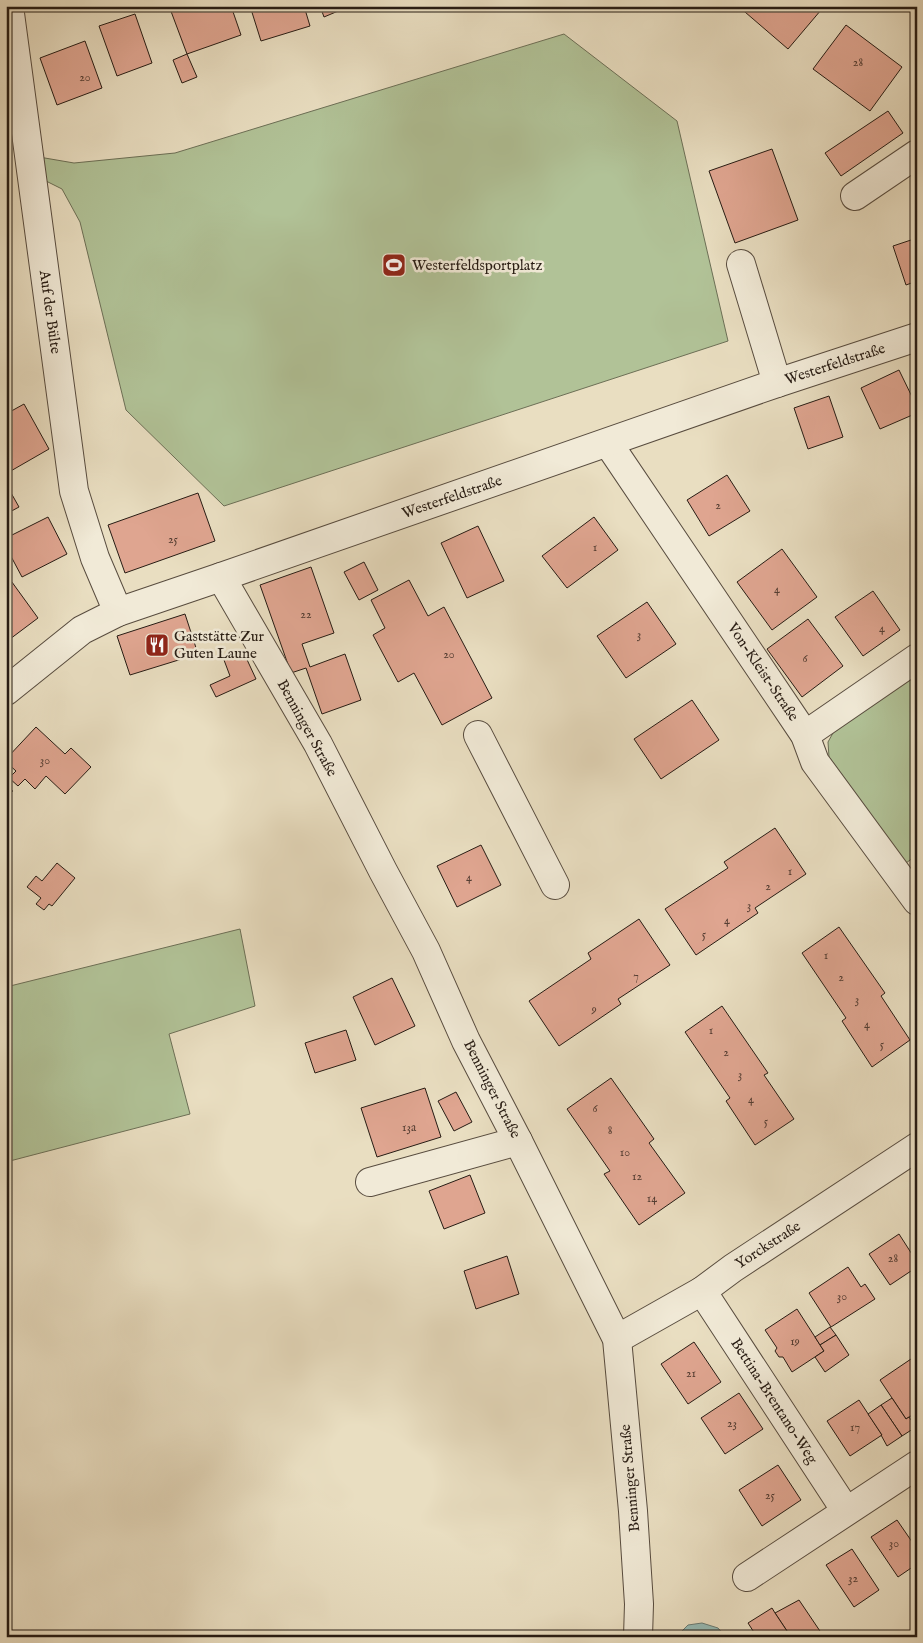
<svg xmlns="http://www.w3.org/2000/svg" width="923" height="1643" viewBox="0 0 923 1643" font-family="'IM FELL English',serif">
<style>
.green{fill:#b1c297;stroke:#6c6f56}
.water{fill:#97bcb6;stroke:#6a7c75}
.building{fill:#dfa590;stroke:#271c14}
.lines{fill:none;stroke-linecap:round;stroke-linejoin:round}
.minor-casing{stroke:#584c3f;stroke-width:30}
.minor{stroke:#f1ead7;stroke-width:28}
.labels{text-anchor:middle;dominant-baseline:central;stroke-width:5;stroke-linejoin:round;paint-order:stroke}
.number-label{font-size:12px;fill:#553e33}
.poi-label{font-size:15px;fill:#271c14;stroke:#f1ead7;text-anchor:start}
.street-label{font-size:15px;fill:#271c14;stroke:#f1ead7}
</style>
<rect width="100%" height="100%" fill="#e9dec1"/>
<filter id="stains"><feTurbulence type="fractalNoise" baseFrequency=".004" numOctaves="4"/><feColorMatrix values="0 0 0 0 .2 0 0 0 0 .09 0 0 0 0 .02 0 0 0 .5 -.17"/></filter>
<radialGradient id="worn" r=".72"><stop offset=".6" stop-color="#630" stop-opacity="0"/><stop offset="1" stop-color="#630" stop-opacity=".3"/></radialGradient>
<g class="green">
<polygon points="564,34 677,121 728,341 224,506 126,410 80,222 62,189 44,180 39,157 74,163 175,153"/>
<polygon points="917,672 917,855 906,863 829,757 828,742 838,724"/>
<polygon points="240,929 255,1006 169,1034 190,1114 6,1162 6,987"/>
</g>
<polygon class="water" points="702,1623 718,1628 726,1637 676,1637 688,1625"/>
<g class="building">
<polygon points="169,6 207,6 208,10 219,6 231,6 241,35 187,54"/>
<polygon points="250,6 304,6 310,26 261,41"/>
<polygon points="320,6 350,6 324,17"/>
<polygon points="738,6 816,6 821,10 788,49"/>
<polygon points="135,14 152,63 117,76 99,26"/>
<polygon points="846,25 902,67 870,111 813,69"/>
<polygon points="85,41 102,88 57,105 40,58"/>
<polygon points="187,54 197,77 182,83 173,60"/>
<polygon points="888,111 903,133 841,176 825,153"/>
<polygon points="772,149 798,220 735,243 709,171"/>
<polygon points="917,238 917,281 906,285 893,246"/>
<polygon points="899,370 917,407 917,413 880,429 861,388"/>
<polygon points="829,396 843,437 808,449 794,408"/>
<polygon points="24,404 49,449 9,472 6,468 6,414"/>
<polygon points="727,475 750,511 709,536 687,500"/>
<polygon points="6,484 19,507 6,514"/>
<polygon points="198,493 215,541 125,573 108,525"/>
<polygon points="48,517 67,554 22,577 6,547 6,538"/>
<polygon points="594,517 618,550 567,588 542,556"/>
<polygon points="478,526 504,581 467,598 441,543"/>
<polygon points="782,549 817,597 772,630 737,582"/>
<polygon points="364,562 378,590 359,600 344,572"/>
<polygon points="311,567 334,633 302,644 310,667 345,654 361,700 322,714 306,668 291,673 260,585"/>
<polygon points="9,578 38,618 6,642 6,580"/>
<polygon points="409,580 428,616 444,607 492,698 442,725 414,673 398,682 373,635 385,628 371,600"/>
<polygon points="873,591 900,630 863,656 835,617"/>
<polygon points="647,602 676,644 626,678 597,636"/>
<polygon points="185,614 198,654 130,675 117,636"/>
<polygon points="808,619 843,666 802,697 767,649"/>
<polygon points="243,651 256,679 216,697 210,685 230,676 224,660"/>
<polygon points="692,700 719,740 661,779 634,739"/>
<polygon points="36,727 65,754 71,748 91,767 65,794 46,776 35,789 25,779 18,786 9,778 16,771 6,762 6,759"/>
<polygon points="6,785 13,791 6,798"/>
<polygon points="775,828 806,874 755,908 758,913 696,955 665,909 728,868 724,862"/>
<polygon points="481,845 501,885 457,907 437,866"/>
<polygon points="57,863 75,878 52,906 49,904 44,910 36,904 41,898 27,887 36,876 42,881"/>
<polygon points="639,919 670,965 618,999 621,1004 559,1046 529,1001 591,959 588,953"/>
<polygon points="839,927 885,993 881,996 910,1040 872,1067 842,1021 846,1018 802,953"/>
<polygon points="392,978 415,1026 375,1045 353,997"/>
<polygon points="722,1006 768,1073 764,1075 794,1119 755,1145 726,1101 730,1098 685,1032"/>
<polygon points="346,1030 356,1060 315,1073 305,1043"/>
<polygon points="611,1078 654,1139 649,1143 685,1193 639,1225 604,1174 610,1171 567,1109"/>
<polygon points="425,1088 441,1137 377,1157 361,1108"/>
<polygon points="456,1092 472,1122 454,1131 438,1101"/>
<polygon points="470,1175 485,1213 444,1229 429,1191"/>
<polygon points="899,1234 917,1262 917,1267 890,1285 869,1254"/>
<polygon points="507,1256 519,1294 476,1309 464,1271"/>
<polygon points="848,1267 861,1287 865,1284 875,1299 831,1327 809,1293"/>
<polygon points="797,1309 824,1351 792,1372 783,1357 779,1357 775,1351 777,1348 765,1330"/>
<polygon points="830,1327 836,1335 820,1345 815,1337"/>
<polygon points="836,1335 849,1355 825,1372 815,1357 824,1351 820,1345"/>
<polygon points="694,1342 721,1382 688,1404 661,1364"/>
<polygon points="911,1359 917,1367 917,1412 906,1419 880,1380"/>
<polygon points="739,1393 763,1429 725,1454 701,1418"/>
<polygon points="892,1398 906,1419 909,1417 916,1427 902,1436 881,1405"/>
<polygon points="859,1400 882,1435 850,1456 827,1421"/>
<polygon points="881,1405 902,1436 887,1446 881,1435 882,1435 868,1414"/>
<polygon points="778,1465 801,1500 762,1526 739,1490"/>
<polygon points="897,1520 917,1549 917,1564 898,1577 871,1537"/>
<polygon points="852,1549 879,1590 854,1607 826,1565"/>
<polygon points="799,1600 824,1637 791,1637 775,1613"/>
<polygon points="772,1608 775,1613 791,1637 757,1637 748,1623"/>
</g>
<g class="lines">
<g class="minor-casing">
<g id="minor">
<polyline points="9,6 74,491 95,558 118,612"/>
<polyline points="855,196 917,154"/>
<polyline points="741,264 777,383"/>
<polyline points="608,443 805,735 815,762 917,901"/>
<polyline points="221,577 318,744 383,871 426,951 466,1041 518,1141 617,1339 633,1511 639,1604 638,1637"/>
<polyline points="6,691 82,630 118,612 221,577 777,383 917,337"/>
<polyline points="478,735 555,885"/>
<polyline points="805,735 917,658"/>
<polyline points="370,1182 518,1141"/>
<polyline points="702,1291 846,1511"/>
<polyline points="617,1339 702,1291 733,1268 917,1147"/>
<polyline points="747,1577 917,1465"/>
</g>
</g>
<use href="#minor" class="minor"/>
</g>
<defs>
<g id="stadium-square" transform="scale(1.25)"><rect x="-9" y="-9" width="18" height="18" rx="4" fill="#8f2418" stroke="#f1ead7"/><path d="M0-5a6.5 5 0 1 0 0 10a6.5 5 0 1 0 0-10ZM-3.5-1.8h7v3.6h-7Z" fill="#fff"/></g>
<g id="restaurant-square" transform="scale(1.25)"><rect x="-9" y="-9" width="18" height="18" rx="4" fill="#8f2418" stroke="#f1ead7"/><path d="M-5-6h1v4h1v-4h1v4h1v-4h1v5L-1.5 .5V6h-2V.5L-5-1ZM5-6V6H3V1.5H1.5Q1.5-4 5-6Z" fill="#fff"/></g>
</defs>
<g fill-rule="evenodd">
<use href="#stadium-square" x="394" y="265"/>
<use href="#restaurant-square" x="157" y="645"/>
</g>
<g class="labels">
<g class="number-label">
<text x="858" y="62">28</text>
<text x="85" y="77">20</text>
<text x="718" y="505">2</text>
<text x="173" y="539">25</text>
<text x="595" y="547">1</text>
<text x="777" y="589">4</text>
<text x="306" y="614">22</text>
<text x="882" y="628">4</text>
<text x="639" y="634">3</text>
<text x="449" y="654">20</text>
<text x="805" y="658">6</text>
<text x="45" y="760">30</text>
<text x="790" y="871">1</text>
<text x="469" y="877">4</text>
<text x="768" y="886">2</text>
<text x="749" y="905">3</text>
<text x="727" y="920">4</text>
<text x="704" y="934">5</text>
<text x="826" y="955">1</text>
<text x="636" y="976">7</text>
<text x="841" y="977">2</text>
<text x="857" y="999">3</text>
<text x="594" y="1009">9</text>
<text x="867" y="1024">4</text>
<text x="711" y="1030">1</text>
<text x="882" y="1044">5</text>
<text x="726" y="1052">2</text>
<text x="740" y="1074">3</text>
<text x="751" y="1099">4</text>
<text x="595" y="1108">6</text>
<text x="766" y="1121">5</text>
<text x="409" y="1127">13a</text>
<text x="610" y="1130">8</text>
<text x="625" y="1152">10</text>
<text x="637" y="1176">12</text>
<text x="652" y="1198">14</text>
<text x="893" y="1258">28</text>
<text x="842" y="1296">30</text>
<text x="795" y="1341">19</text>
<text x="691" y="1373">21</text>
<text x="732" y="1423">23</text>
<text x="855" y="1427">17</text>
<text x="770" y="1495">25</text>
<text x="894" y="1543">30</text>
<text x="853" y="1578">32</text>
</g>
<g class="poi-label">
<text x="412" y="265">Westerfeldsportplatz</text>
<text x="174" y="636">Gaststätte Zur<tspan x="174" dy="17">Guten Laune</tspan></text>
</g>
<g class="street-label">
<text transform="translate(50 312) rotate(82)">Auf der Bülte</text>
<text transform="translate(835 364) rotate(-18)">Westerfeldstraße</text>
<text transform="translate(452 497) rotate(-19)">Westerfeldstraße</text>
<text transform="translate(763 672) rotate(56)">Von-Kleist-Straße</text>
<text transform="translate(307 728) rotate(61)">Benninger Straße</text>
<text transform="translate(492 1089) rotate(63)">Benninger Straße</text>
<text transform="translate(768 1245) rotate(-33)">Yorckstraße</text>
<text transform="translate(774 1401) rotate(57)">Bettina-Brentano-Weg</text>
<text transform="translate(630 1478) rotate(-95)">Benninger Straße</text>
</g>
</g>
<rect width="923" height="1643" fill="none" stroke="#e9dec1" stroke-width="25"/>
<rect x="8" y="8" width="908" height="1628" fill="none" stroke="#271c14" stroke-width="2.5"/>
<rect x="12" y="12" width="898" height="1618" fill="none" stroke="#271c14"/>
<rect width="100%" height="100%" filter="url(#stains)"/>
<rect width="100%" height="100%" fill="url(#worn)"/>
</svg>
